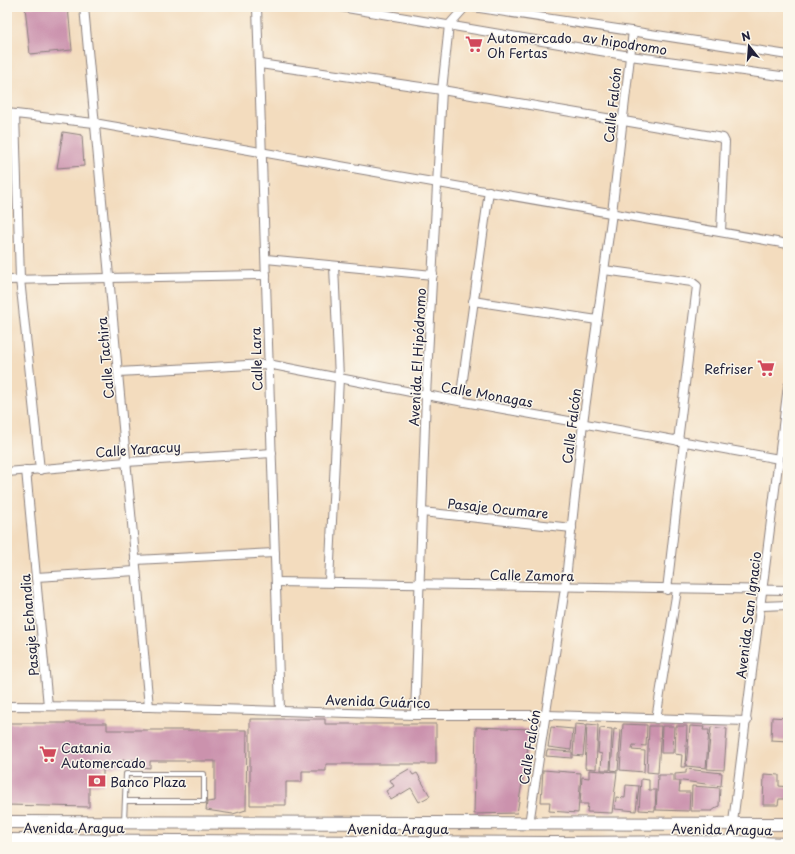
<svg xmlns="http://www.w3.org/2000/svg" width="795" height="854" viewBox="0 0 795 854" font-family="'Playpen Sans',sans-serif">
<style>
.building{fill:#cb92ad}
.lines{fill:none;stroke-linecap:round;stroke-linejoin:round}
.lane-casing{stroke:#8a7f7c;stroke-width:6}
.street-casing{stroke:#8a7f7c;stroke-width:10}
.secondary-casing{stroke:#8a7f7c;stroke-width:14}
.lane{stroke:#fff;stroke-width:4}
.street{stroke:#fff;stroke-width:8}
.secondary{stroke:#fff;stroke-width:12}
.labels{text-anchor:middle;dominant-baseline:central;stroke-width:3;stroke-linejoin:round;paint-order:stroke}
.poi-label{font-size:13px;fill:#22223b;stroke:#fbf7ec;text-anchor:start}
.street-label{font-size:13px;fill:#22223b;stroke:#fbf7ec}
</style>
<rect width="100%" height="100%" fill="#fbf7ec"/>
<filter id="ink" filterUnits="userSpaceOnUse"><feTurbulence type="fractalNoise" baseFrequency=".025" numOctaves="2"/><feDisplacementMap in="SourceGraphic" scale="8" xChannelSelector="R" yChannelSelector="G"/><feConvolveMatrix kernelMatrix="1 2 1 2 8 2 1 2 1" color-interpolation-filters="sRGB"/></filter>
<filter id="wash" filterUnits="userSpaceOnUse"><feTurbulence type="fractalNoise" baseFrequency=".012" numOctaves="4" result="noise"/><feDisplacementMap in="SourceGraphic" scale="16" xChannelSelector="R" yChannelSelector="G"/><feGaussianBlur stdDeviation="0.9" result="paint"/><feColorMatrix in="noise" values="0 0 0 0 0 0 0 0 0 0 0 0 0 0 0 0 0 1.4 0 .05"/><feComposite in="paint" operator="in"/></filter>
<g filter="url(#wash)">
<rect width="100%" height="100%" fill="#f3dcbe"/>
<g id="blocks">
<g class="building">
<polygon points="25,7 68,7 72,50 30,54"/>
<polygon points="63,132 82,135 84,166 57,168"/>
<polygon points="772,717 788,718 788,741 771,740"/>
<polygon points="250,719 325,719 325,724 436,724 436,764 326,764 326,771 302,771 302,782 286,782 286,805 250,805"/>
<polygon points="7,723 107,723 107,730 247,730 246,810 233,814 206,810 207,802 215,801 215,761 150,761 150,768 142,767 142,760 123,760 123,767 103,767 103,785 89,785 89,807 7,805"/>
<polygon points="575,724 586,725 583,756 573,755"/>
<polygon points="587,724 598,725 596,769 585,768"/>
<polygon points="623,724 647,725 646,746 633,745 632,750 645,751 644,772 620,770"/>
<polygon points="649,726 661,726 658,773 647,772"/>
<polygon points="662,726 674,726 673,753 661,753"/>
<polygon points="676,726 687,726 685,767 681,767 682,755 675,754"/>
<polygon points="690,726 704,727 703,730 709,730 706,768 686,766"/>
<polygon points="476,727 531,729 517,813 474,814"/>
<polygon points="551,727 573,729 571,750 548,747"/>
<polygon points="711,727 727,729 724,770 707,769"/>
<polygon points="600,728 612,729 610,770 601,770 602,754 598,753"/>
<polygon points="614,729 621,730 618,771 611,770"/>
<polygon points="547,750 572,752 572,758 546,756"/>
<polygon points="409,769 413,775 417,773 430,796 419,802 411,788 391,800 386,791 394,786 390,780"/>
<polygon points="686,769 722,773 721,786 675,780 675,774 686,773"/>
<polygon points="543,770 581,773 578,813 549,811 550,802 541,802"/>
<polygon points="589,770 617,772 612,813 587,812 588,804 580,804 582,777 589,778"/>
<polygon points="764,774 779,775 779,786 788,787 788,799 779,799 778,805 763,805"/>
<polygon points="658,775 673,775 673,781 680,781 679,792 690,792 689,811 656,810"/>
<polygon points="641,779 649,780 649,790 656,790 655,811 639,810"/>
<polygon points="626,785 639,786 636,811 615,809 616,797 625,798"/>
<polygon points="692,786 720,788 719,806 712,811 691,811"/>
</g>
</g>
</g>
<g filter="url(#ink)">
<use href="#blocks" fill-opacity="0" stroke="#8a7f7c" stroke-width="1"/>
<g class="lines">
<g class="lane-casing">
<polyline id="lane" points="124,821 126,774 204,774 204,801 125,801"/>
</g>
<g class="street-casing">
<g id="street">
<polyline points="84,7 149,707"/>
<polyline points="257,7 280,710"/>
<polyline points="341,7 630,56 788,77"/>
<polyline points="473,7 788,55"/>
<polyline points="260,64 442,90 723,138 725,142 721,232"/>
<polyline points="7,113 94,123 788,244"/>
<polyline points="15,114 20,279 40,470"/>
<polyline points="266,259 433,275"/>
<polyline points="604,270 692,282 697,286 678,441"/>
<polyline points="7,280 266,275"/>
<polyline points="473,301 597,320"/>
<polyline points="118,372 268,364 426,395 779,459"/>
<polyline points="460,401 489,191"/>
<polyline points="26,470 48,706"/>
<polyline points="7,472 126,462 272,453"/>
<polyline points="422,512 572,528"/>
<polyline points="135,560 275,553"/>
<polyline points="36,577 136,571"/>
<polyline points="276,582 788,590"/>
<polyline points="329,582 339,378 334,266"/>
<polyline points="667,590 684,442"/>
<polyline points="762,606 788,605"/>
<polyline points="7,706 149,707 415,715 547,715 747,721"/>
<polyline points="415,715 426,395 442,90 449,25 465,7"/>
<polyline points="656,719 677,590"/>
<polyline points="529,824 565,588 583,423 612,213 633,31"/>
<polyline points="730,846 788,386"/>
</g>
</g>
<g class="secondary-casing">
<g id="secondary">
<polyline points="7,822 788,824"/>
<polyline points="7,840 553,843 731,842 788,844"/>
</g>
</g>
<use href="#lane" class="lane"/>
<use href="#street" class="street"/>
<use href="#secondary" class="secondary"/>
</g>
</g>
<defs>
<g id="supermarket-bare" transform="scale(1.38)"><path d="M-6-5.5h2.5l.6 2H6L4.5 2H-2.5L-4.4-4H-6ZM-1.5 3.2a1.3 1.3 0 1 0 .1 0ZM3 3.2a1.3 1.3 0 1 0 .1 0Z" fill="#d1495b" stroke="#fbf7ec" stroke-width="2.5" paint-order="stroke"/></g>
<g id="bank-bare" transform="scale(1.38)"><path d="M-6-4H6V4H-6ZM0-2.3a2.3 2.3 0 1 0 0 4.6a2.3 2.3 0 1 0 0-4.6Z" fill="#d1495b" stroke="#fbf7ec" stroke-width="2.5" paint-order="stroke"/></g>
</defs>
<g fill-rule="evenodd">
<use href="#supermarket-bare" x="474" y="44"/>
<use href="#supermarket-bare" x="766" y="368"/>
<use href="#supermarket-bare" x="48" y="754"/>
<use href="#bank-bare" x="97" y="781"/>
</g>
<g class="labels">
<g class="poi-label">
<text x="487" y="37">Automercado<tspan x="487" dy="15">Oh Fertas</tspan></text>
<text x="753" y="368" text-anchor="end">Refriser</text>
<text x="61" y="747">Catania<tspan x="61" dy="15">Automercado</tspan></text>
<text x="110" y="781">Banco Plaza</text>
</g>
<g class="street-label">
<text transform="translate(625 43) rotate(9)">av hipodromo</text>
<text transform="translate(612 105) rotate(-84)">Calle Falcón</text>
<text transform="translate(417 357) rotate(-87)">Avenida El Hipódromo</text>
<text transform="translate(105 358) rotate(-95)">Calle Tachira</text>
<text transform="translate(256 359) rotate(-92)">Calle Lara</text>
<text transform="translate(487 394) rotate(10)">Calle Monagas</text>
<text transform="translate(571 426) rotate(-83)">Calle Falcón</text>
<text transform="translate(138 449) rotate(-4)">Calle Yaracuy</text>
<text transform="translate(498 508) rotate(6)">Pasaje Ocumare</text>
<text transform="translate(532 575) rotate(1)">Calle Zamora</text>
<text transform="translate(748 615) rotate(-83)">Avenida San Ignacio</text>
<text transform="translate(29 625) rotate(-95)">Pasaje Echandia</text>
<text transform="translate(378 701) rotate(2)">Avenida Guárico</text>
<text transform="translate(529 747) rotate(-81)">Calle Falcón</text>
<text x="74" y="827">Avenida Aragua</text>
<text x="398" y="828">Avenida Aragua</text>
<text transform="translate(722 829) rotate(1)">Avenida Aragua</text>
</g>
</g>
<rect width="795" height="854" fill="none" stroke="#fbf7ec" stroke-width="24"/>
<g transform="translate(749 46) rotate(343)" stroke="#fbf7ec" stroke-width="3" paint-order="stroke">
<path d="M0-3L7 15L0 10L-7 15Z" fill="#22223b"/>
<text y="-6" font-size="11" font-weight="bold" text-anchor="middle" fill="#22223b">N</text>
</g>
</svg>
